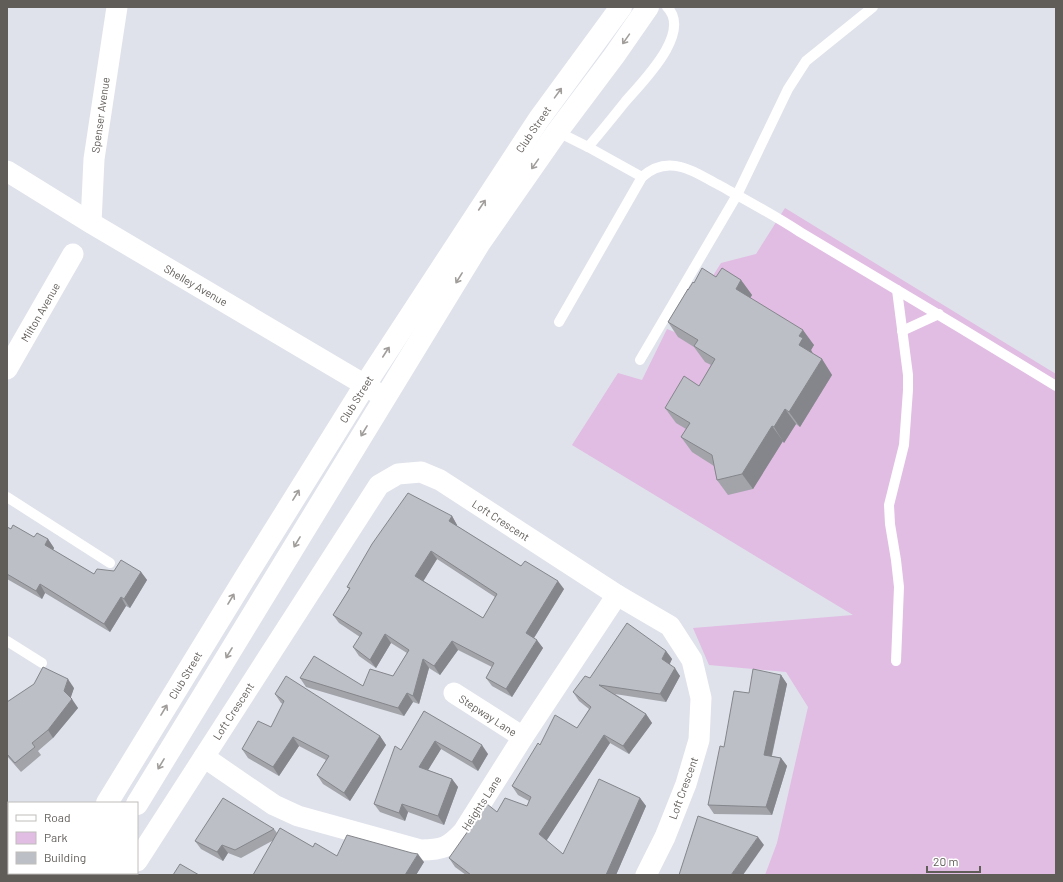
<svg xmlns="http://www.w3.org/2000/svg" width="1063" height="882" viewBox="0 0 1063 882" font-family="Barlow,sans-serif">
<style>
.green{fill:#e1bce3}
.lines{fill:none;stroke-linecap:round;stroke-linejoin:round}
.service{stroke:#fff;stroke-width:10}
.minor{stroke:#fff;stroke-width:21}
.secondary{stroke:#fff;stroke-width:22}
.wall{fill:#a2a4aa;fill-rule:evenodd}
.shaded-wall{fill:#84868b}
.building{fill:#bcbfc6;stroke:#84868b;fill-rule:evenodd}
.oneway{stroke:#a09d9b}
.labels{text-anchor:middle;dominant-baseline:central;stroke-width:4;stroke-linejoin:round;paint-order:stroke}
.street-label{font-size:11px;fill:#605c58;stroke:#fff}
</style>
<rect width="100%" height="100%" fill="#dfe2eb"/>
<polygon class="green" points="785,208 1056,374 1056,875 765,875 777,843 808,707 786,672 709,665 693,628 853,615 572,445 618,373 642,380 667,329 677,333 721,263 756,254"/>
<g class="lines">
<g class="service">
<polyline points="556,131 588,147 642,177"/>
<path d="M588 147C601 132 613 117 625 102 641 83 693 33 667 7"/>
<path d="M559 322 642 177C653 167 666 163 681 167 694 170 707 179 719 185 746 200 774 215 800 232 886 283 971 334 1056 386"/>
<polyline points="902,331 939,314"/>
<polyline points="640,360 737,195 788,89 806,61 873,7"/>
<polyline points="7,497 110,563"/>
<polyline points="7,641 42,663"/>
<polyline points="896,661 899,587 896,560 890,524 889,505 904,445 908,390 908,375 897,290"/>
</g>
<g class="minor">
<polyline points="7,171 91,223 365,385 385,398"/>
<polyline points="91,223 94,159 117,7"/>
<polyline points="7,369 73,254"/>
<polyline points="454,693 523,737"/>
<path d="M204 757 274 805 298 816 421 850C443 850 449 847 463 832L523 737 617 595"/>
<polyline points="137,861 379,485 398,474 421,472 440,480 617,595 670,626 692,660 701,698 699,740 686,784 665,837 646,875"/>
</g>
<g class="secondary">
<polyline points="107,803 246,576 365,385 539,119 621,7"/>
<polyline points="137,804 479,244 557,132 614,56 648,7"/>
<polyline points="64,875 65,873"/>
<polyline points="94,875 95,873"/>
</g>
</g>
<g class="wall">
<polygon points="716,277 741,280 752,295 750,298 814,345 811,350 813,354 822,359 832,375 800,427 796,424 784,443 783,441 753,489 728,495 717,480 714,466 692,452 681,437 686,429 676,423 665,408 699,386 711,365 705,362 694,347 678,337 668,322 688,290 694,283"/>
<path d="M452 516 457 525V526L521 566 564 589 534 638 543 648 512 697 492 686 486 678 492 667 458 650 440 675 429 668 419 704 413 702 404 716 306 687 300 678 363 686 393 676 407 653 391 643 376 668 359 656 353 647 360 637 339 623 333 615 349 589 347 587ZM437 559 495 597 483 618 423 581Z"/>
<polygon points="7,527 11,529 34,537 48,539 54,548 53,550 94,574 114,571 141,572 147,580 130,608 126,606 110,632 45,593 42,599 7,579"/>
<polygon points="666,651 672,659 669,664 680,676 666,702 615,694 646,714 652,723 629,754 610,743 546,841 563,854 640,798 646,806 616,875 466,875 455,867 449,858 497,812 527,806 529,801 518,795 512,786 540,745 577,728 589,709 579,701 573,692 590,678"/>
<polygon points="781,675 787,684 772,756 781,758 787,766 772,815 714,814 708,805 749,693"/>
<polygon points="74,688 70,698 78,708 53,738 38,751 41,755 21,772 7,756 7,706"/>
<polygon points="275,694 380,736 386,745 350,801 323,784 317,775 326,760 299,746 279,776 248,758 242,749 271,727 283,704 281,703"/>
<polygon points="424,711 488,754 478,771 441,749 428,770 452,779 458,787 444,825 408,812 405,821 380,812 374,804 401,750"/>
<polygon points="274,829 277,833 313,847 337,856 424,862 416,875 272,841 241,858 228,853 223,861 201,849 195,841"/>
</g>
<g class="shaded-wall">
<polygon points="741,280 752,295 747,304 736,289"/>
<polygon points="803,330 814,345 811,350 813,354 809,360 799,345 799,336"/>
<polygon points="822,359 832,375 800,427 789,412"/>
<polygon points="785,409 796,424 784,443 774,427"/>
<polygon points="772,426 783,441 753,489 742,474"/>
<polygon points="452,516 457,525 455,530 449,521"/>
<polygon points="48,539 54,548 51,554 45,545"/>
<polygon points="431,551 437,559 421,585 415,576"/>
<polygon points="141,572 147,580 130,608 124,599"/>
<polygon points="558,581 564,589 532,641 526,633"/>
<polygon points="40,584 45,593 42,599 36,591"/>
<polygon points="121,597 126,606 110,632 104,624"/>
<polygon points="385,634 391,643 376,668 370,660"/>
<polygon points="537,640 543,648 512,697 506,689"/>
<polygon points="452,641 458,650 440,675 434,666"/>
<polygon points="666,651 672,659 668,668 662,659"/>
<polygon points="423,659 429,668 419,704 413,696"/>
<polygon points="675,668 680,676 666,702 660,694"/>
<polygon points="781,675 787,684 770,763 764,755"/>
<polygon points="68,679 74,688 70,700 64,691"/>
<polygon points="407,693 413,702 404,716 398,708"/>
<polygon points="72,699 78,708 53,738 48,730"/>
<polygon points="646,714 652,723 629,754 623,746"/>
<polygon points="604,735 610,743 545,843 539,834"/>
<polygon points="380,736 386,745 350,801 344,793"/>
<polygon points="293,737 299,746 279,776 273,767"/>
<polygon points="435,741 441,749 425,775 419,767"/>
<polygon points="482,745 488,754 478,771 472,762"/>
<polygon points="781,758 787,766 772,815 766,807"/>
<polygon points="452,779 458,787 444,825 438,816"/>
<polygon points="640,798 646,806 616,875 606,875"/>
<polygon points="402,804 408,812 405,821 399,813"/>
<polygon points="758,837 764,845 743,875 731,875"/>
<polygon points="222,845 228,853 223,861 217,852"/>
<polygon points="418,854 424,862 416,875 405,875"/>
</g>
<g class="building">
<polygon points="702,268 716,277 722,268 741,280 736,289 803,330 799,336 803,338 799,345 822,359 789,412 785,409 774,427 772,426 742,474 717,480 712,455 681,437 690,423 665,408 684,376 699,386 715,359 694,346 698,340 668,322 688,289 688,290 693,282 694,283"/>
<path d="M408 493 452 516 449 521 521 566 525 561 558 581 526 633 537 640 506 689 486 678 494 663 452 641 434 666 423 659 413 696 407 693 398 708 300 678 314 656 363 686 370 669 393 676 409 650 385 634 370 660 353 647 362 633 333 615 350 588 347 587 372 544ZM431 551 497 594 483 618 415 576Z"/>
<polygon points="13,525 34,537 37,533 48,539 45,545 94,574 97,569 114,571 121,560 141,572 124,599 121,597 104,624 40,584 36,591 7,574 7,527 11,529"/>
<polygon points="627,623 666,651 662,659 675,668 660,694 599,685 646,714 623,746 604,735 539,834 563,854 599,779 640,798 606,875 471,875 449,858 487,804 497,812 505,798 527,806 531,797 512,786 538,743 540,745 555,715 577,728 591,707 573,692 585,676 590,678"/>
<polygon points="43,667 68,679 64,691 72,699 48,730 32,743 35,747 15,763 7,754 7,702 34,684"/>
<polygon points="753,669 781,675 764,755 781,758 766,807 708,805 720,746 724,747 734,691 749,693"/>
<polygon points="286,676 380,736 344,793 317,775 329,756 293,737 273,767 242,749 258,721 271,727 284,701 275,694"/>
<polygon points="424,711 482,745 472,762 435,741 419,767 452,779 438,816 402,804 399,813 374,804 395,746 401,750"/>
<polygon points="223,798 274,829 235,850 222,845 217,852 195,841"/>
<polygon points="698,816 758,837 731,875 679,875"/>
<polygon points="280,828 313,847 315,843 337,856 347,835 412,853 418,854 405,875 253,875"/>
<polygon points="180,864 199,875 173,875"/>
</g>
<defs><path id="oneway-shaft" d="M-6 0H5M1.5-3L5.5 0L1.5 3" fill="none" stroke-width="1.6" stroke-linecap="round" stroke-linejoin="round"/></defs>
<g class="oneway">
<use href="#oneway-shaft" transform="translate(626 39) rotate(125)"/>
<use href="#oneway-shaft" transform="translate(558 93) rotate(-54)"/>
<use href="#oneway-shaft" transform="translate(535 164) rotate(125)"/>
<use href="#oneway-shaft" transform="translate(482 205) rotate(-56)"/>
<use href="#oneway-shaft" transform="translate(459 278) rotate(122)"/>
<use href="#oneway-shaft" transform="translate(386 352) rotate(-57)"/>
<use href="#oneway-shaft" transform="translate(364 431) rotate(121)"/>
<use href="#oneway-shaft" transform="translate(296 495) rotate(-58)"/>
<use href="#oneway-shaft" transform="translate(297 542) rotate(121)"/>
<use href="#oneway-shaft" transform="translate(231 599) rotate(-59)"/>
<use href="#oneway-shaft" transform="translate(229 653) rotate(121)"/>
<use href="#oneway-shaft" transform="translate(164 710) rotate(-59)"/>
<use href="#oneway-shaft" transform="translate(161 764) rotate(121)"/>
</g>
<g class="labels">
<g class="street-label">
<text transform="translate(100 115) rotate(-82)">Spenser Avenue</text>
<text transform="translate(533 129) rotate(-56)">Club Street</text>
<text transform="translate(196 285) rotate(30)">Shelley Avenue</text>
<text transform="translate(40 312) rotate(-60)">Milton Avenue</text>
<text transform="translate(356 399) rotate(-58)">Club Street</text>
<text transform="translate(501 520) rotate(33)">Loft Crescent</text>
<text transform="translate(185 675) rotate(-59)">Club Street</text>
<text transform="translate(233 711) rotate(-57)">Loft Crescent</text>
<text transform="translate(488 715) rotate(33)">Stepway Lane</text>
<text transform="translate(683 788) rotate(-70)">Loft Crescent</text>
<text transform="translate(481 803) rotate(-57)">Heights Lane</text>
</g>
</g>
<rect width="1063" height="882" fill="none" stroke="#605c58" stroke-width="16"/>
<rect x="8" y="802" width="130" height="72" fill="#ffffff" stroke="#bfbebc"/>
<rect x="16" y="815" width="20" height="6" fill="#ffffff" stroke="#bfbebc"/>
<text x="44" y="822" font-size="12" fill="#605c58">Road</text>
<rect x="16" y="832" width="20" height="12" fill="#e1bce3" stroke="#bfbebc"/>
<text x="44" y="842" font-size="12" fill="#605c58">Park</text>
<rect x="16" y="852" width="20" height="12" fill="#bcbfc6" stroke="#bfbebc"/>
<text x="44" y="862" font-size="12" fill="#605c58">Building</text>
<path d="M927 866v6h53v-6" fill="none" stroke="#605c58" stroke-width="2"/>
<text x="933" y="866" font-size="12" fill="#605c58" stroke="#ffffff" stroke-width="3" paint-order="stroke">20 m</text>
</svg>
